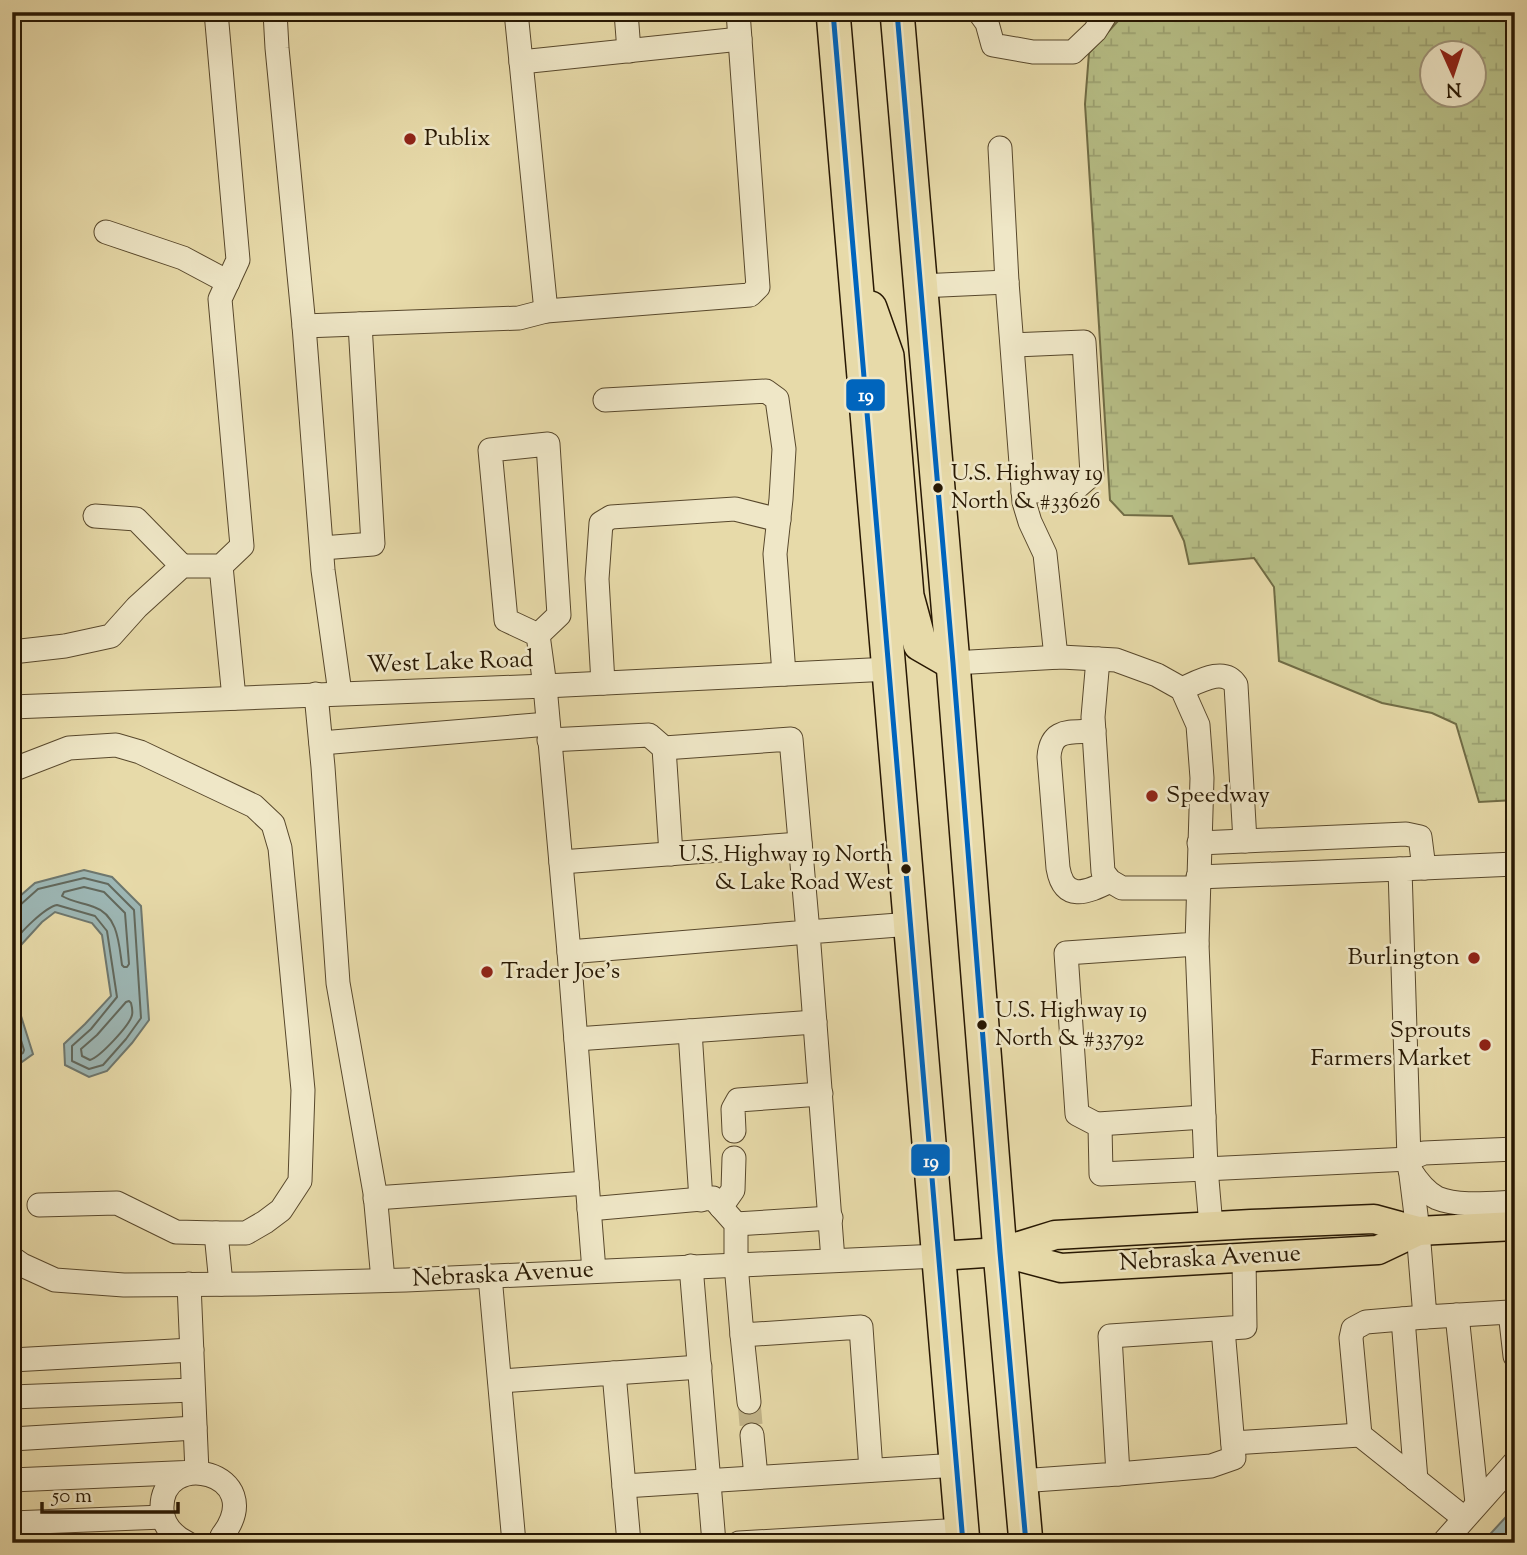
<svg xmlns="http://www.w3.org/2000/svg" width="1527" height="1555" viewBox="0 0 1527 1555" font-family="'Sorts Mill Goudy',serif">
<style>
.wetland{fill:url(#wetland-marsh);stroke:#706c45;stroke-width:2;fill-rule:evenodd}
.water{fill:#9db7b5;stroke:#6e776e;stroke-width:2}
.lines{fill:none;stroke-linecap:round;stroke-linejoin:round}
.shore{stroke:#62685c;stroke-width:2}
.minor-tunnel{stroke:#c1b388;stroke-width:23;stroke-dasharray:23 11;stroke-linecap:butt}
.minor-casing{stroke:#58482c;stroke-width:25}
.major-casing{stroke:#281803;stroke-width:31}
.highway-casing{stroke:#281803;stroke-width:36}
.minor{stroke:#efe7c7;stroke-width:23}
.major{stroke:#e7daa9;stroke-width:28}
.highway{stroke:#e7daa9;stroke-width:33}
.bus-1-casing{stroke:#efe7c7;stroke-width:10}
.bus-1{stroke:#0065bd;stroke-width:5}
.poi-dot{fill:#8f2418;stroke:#efe7c7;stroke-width:2.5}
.bus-dot{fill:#281803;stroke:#efe7c7;stroke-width:2.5}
.labels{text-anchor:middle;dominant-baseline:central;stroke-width:5;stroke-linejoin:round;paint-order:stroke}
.bus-label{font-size:22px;fill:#281803;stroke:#efe7c7;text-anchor:start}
.poi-label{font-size:24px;fill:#281803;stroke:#efe7c7;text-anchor:start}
.street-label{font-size:24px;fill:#281803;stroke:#efe7c7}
.line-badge{stroke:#efe7c7;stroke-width:2.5}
.badge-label{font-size:19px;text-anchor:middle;font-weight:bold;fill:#fff}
</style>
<defs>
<pattern id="wetland-marsh" width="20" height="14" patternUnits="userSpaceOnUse" patternTransform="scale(1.75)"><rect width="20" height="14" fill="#b7bf87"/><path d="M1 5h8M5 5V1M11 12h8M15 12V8" fill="none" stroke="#9da373"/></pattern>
</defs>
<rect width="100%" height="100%" fill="#e7daa9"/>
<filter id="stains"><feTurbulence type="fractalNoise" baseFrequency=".00286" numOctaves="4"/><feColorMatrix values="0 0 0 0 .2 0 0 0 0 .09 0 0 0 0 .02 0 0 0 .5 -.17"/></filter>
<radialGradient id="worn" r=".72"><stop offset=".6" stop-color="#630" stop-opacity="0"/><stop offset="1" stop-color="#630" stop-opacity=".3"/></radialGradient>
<path class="wetland" d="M1126 12H1515V800L1479 802 1456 724 1432 713 1382 703 1279 661 1274 587 1254 558 1189 564 1184 541 1172 516 1124 515 1110 500 1085 104 1089 53ZM1432 52H1474V94H1432Z"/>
<g class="water">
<polygon points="84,870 112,877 141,906 149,1020 132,1043 107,1071 89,1077 65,1065 64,1044 85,1024 111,996 102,935 92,923 55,912 42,922 21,945 18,967 21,1016 33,1054 12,1069 12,903 35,883"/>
<polygon points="1515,1507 1515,1543 1482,1543"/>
</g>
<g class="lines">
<g class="shore">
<path d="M84 887 104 892 125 913 129 964 127 967H124L122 965C119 944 118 915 94 907 84 903 72 902 62 896L64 892Z"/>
<path d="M12 907 19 906 38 889 84 878 108 884 134 910 141 1018 126 1039 103 1065 89 1069 72 1061V1046L91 1029 117 997 107 931 95 916 57 905C46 907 18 933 14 944 13 948 13 952 12 956"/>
<polyline points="12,989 14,1017 24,1050 23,1053 12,1060"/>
<path d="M129 1001 131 1003C132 1007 133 1011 132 1015 130 1025 100 1057 90 1060L82 1056 81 1049 97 1035 126 1002Z"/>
</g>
<polyline class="minor-tunnel" points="749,1402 752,1435"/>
<g class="minor-casing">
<g id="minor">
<polyline points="275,12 277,48 304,326 323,570 340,693"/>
<polyline points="516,12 546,311"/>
<polyline points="626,12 629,51"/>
<polyline points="979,12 987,23 993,45 1033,52 1073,52 1095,31 1107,12"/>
<polyline points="521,62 740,39"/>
<polyline points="1000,148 1007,282 1024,502 1030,522 1045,554 1056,657"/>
<polyline points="106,232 183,258 228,282"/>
<polyline points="920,286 1007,282"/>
<polyline points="304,326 519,318 546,311 750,295 758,287 738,12"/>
<polyline points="1013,345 1084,342 1092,474 1076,488 1023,492"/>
<polyline points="605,400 766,391 777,399 784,449 781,499 775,554 784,674"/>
<polyline points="95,516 136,519 182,566"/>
<polyline points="322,548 373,544 360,324"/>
<polyline points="221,566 234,698"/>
<polyline points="538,635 506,620 490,450 548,444 559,615 538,635 545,686 569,952 594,1271"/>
<polyline points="12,652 65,646 111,636 137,607 182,566 221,566 242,546 220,299 238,260 216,12"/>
<polyline points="1098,659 1093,717 1103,872 1110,881 1122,888 1198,888"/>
<polyline points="953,663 1061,657 1116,660 1157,675 1182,689 1198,725 1202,778 1197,944 1066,953 1077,1114 1100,1126 1101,1174 1409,1159 1424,1153 1515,1149"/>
<polyline points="603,683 597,579 601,523 611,517 735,509 779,520"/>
<path d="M1182 689C1198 682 1224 666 1236 685L1245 841"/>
<polyline points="316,694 323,767 338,983 375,1193 383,1280"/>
<polyline points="12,707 545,686 890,669"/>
<path d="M1094 731C1071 733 1051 727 1049 757L1058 868C1064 902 1086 893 1110 881"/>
<polyline points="549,740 649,735 664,748 791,739 808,932 569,952"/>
<polyline points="321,743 548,724"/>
<polyline points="664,748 671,854"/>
<polyline points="12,770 69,748 116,745 140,752 254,806 273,824 280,848 303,1090 300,1181 281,1210 265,1222 246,1233 216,1233 221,1284"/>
<polyline points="1199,843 1406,834 1420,837 1424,868"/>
<polyline points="561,862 800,844"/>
<polyline points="1515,864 1400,869 1409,1159 1418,1231 1425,1317 1510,1312 1515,1356"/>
<polyline points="1198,877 1400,869"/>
<polyline points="1197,944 1206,1168 1211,1226"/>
<polyline points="690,1031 701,1200"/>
<polyline points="576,1039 815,1022"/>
<polyline points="1098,1124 1204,1117"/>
<polyline points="734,1131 733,1109 738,1100 821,1094"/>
<path d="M1410 1170C1417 1181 1425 1192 1437 1198 1458 1207 1492 1203 1515 1202"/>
<polyline points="375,1198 587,1183"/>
<polyline points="39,1205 117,1203 176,1232 216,1233"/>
<polyline points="721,1207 733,1190 734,1158"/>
<polyline points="589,1209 713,1198 736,1224 736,1264 742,1335 861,1327 871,1470"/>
<polyline points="736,1224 831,1218"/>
<polyline points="12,1258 22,1265 55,1280 124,1285 256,1284 406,1280 939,1256"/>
<polyline points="833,1260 808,932 911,924"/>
<polyline points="691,1266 714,1543"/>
<polyline points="490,1276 514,1543"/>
<polyline points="1457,1315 1477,1503"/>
<polyline points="1425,1317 1366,1322 1353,1329 1351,1338 1360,1435 1464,1518"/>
<polyline points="1403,1319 1416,1480"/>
<polyline points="742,1335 749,1402"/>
<polyline points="12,1360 192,1350"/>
<polyline points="614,1373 700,1367"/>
<polyline points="500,1381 614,1373 629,1543"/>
<polyline points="12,1397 193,1390"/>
<polyline points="752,1435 756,1477"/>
<polyline points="12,1439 195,1428"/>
<polyline points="1233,1443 1360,1435"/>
<polyline points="1118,1474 1211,1466 1234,1458 1223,1329"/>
<polyline points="12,1480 197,1472 189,1284"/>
<polyline points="1020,1481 1118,1474 1110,1336 1245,1327 1244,1257"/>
<polyline points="624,1486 958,1465"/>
<polyline points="12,1523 163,1517"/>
<path d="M187 1543C173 1536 163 1526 162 1510 159 1446 271 1472 222 1536"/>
<polyline points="739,1543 963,1530"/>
<polyline points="1443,1543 1515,1462"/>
</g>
</g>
<g class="major-casing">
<g id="major">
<polyline points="1001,1252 1061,1268 1378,1250 1418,1231"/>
<polyline points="939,1256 1000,1252 1055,1235 1251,1224 1374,1219 1418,1231 1515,1226"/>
</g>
</g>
<g class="highway-casing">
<g id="highway">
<polyline points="833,12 963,1543"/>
<polyline points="897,12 953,663 1000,1252 1026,1543"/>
<polyline points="870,308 887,356 907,596 920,644 953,663"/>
</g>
</g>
<use href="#minor" class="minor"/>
<use href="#major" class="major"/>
<use href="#highway" class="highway"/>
<g class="bus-1-casing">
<g id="bus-1">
<polyline points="833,12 963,1543"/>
<polyline points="897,12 953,663 1000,1252 1026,1543"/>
</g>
</g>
<use href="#bus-1" class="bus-1"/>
</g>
<g class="poi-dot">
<circle cx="410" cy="139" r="7"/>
<circle cx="1152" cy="796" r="7"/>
<circle cx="1474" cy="958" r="7"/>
<circle cx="487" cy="972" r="7"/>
<circle cx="1485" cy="1045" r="7"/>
</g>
<g class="bus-dot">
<circle cx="938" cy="488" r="6"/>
<circle cx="906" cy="869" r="6"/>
<circle cx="982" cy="1025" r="6"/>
</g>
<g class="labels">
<g class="bus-label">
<text x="951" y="475">U.S. Highway 19<tspan x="951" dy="28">North &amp; #33626</tspan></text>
<text x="893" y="856" text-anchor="end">U.S. Highway 19 North<tspan x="893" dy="28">&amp; Lake Road West</tspan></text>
<text x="995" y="1012">U.S. Highway 19<tspan x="995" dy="28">North &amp; #33792</tspan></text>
</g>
<g class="poi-label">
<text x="424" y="139">Publix</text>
<text x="1166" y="796">Speedway</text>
<text x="1460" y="958" text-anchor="end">Burlington</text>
<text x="501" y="972">Trader Joe's</text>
<text x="1471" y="1031" text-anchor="end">Sprouts<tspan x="1471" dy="28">Farmers Market</tspan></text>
</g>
<g class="street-label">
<text transform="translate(450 663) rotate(-2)">West Lake Road</text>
<text transform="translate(1210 1259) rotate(-3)">Nebraska Avenue</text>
<text transform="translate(503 1275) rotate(-3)">Nebraska Avenue</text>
</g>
</g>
<g class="line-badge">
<rect x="845" y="378" width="41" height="34" rx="7" fill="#0065bd"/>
<rect x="910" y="1143" width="41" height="34" rx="7" fill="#0065bd"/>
</g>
<g class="badge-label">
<text x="866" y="401">19</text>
<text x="931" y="1167">19</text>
</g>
<rect width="1527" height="1555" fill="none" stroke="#e7daa9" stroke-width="42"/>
<rect x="14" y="14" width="1499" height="1527" fill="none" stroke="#281803" stroke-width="3.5"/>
<rect x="21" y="21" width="1485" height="1513" fill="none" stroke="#281803" stroke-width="2"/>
<g transform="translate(1453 74) rotate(177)"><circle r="33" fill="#efe7c7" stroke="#9f9479" stroke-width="2"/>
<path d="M0-5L12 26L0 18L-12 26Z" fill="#8f2418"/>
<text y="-10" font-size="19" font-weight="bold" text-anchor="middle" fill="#281803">N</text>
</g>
<path d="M42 1502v10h136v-10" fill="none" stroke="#281803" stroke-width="3.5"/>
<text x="52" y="1502" font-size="21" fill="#281803" stroke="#efe7c7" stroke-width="5" paint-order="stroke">50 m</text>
<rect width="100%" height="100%" filter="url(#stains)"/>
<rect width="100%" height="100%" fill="url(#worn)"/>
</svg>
